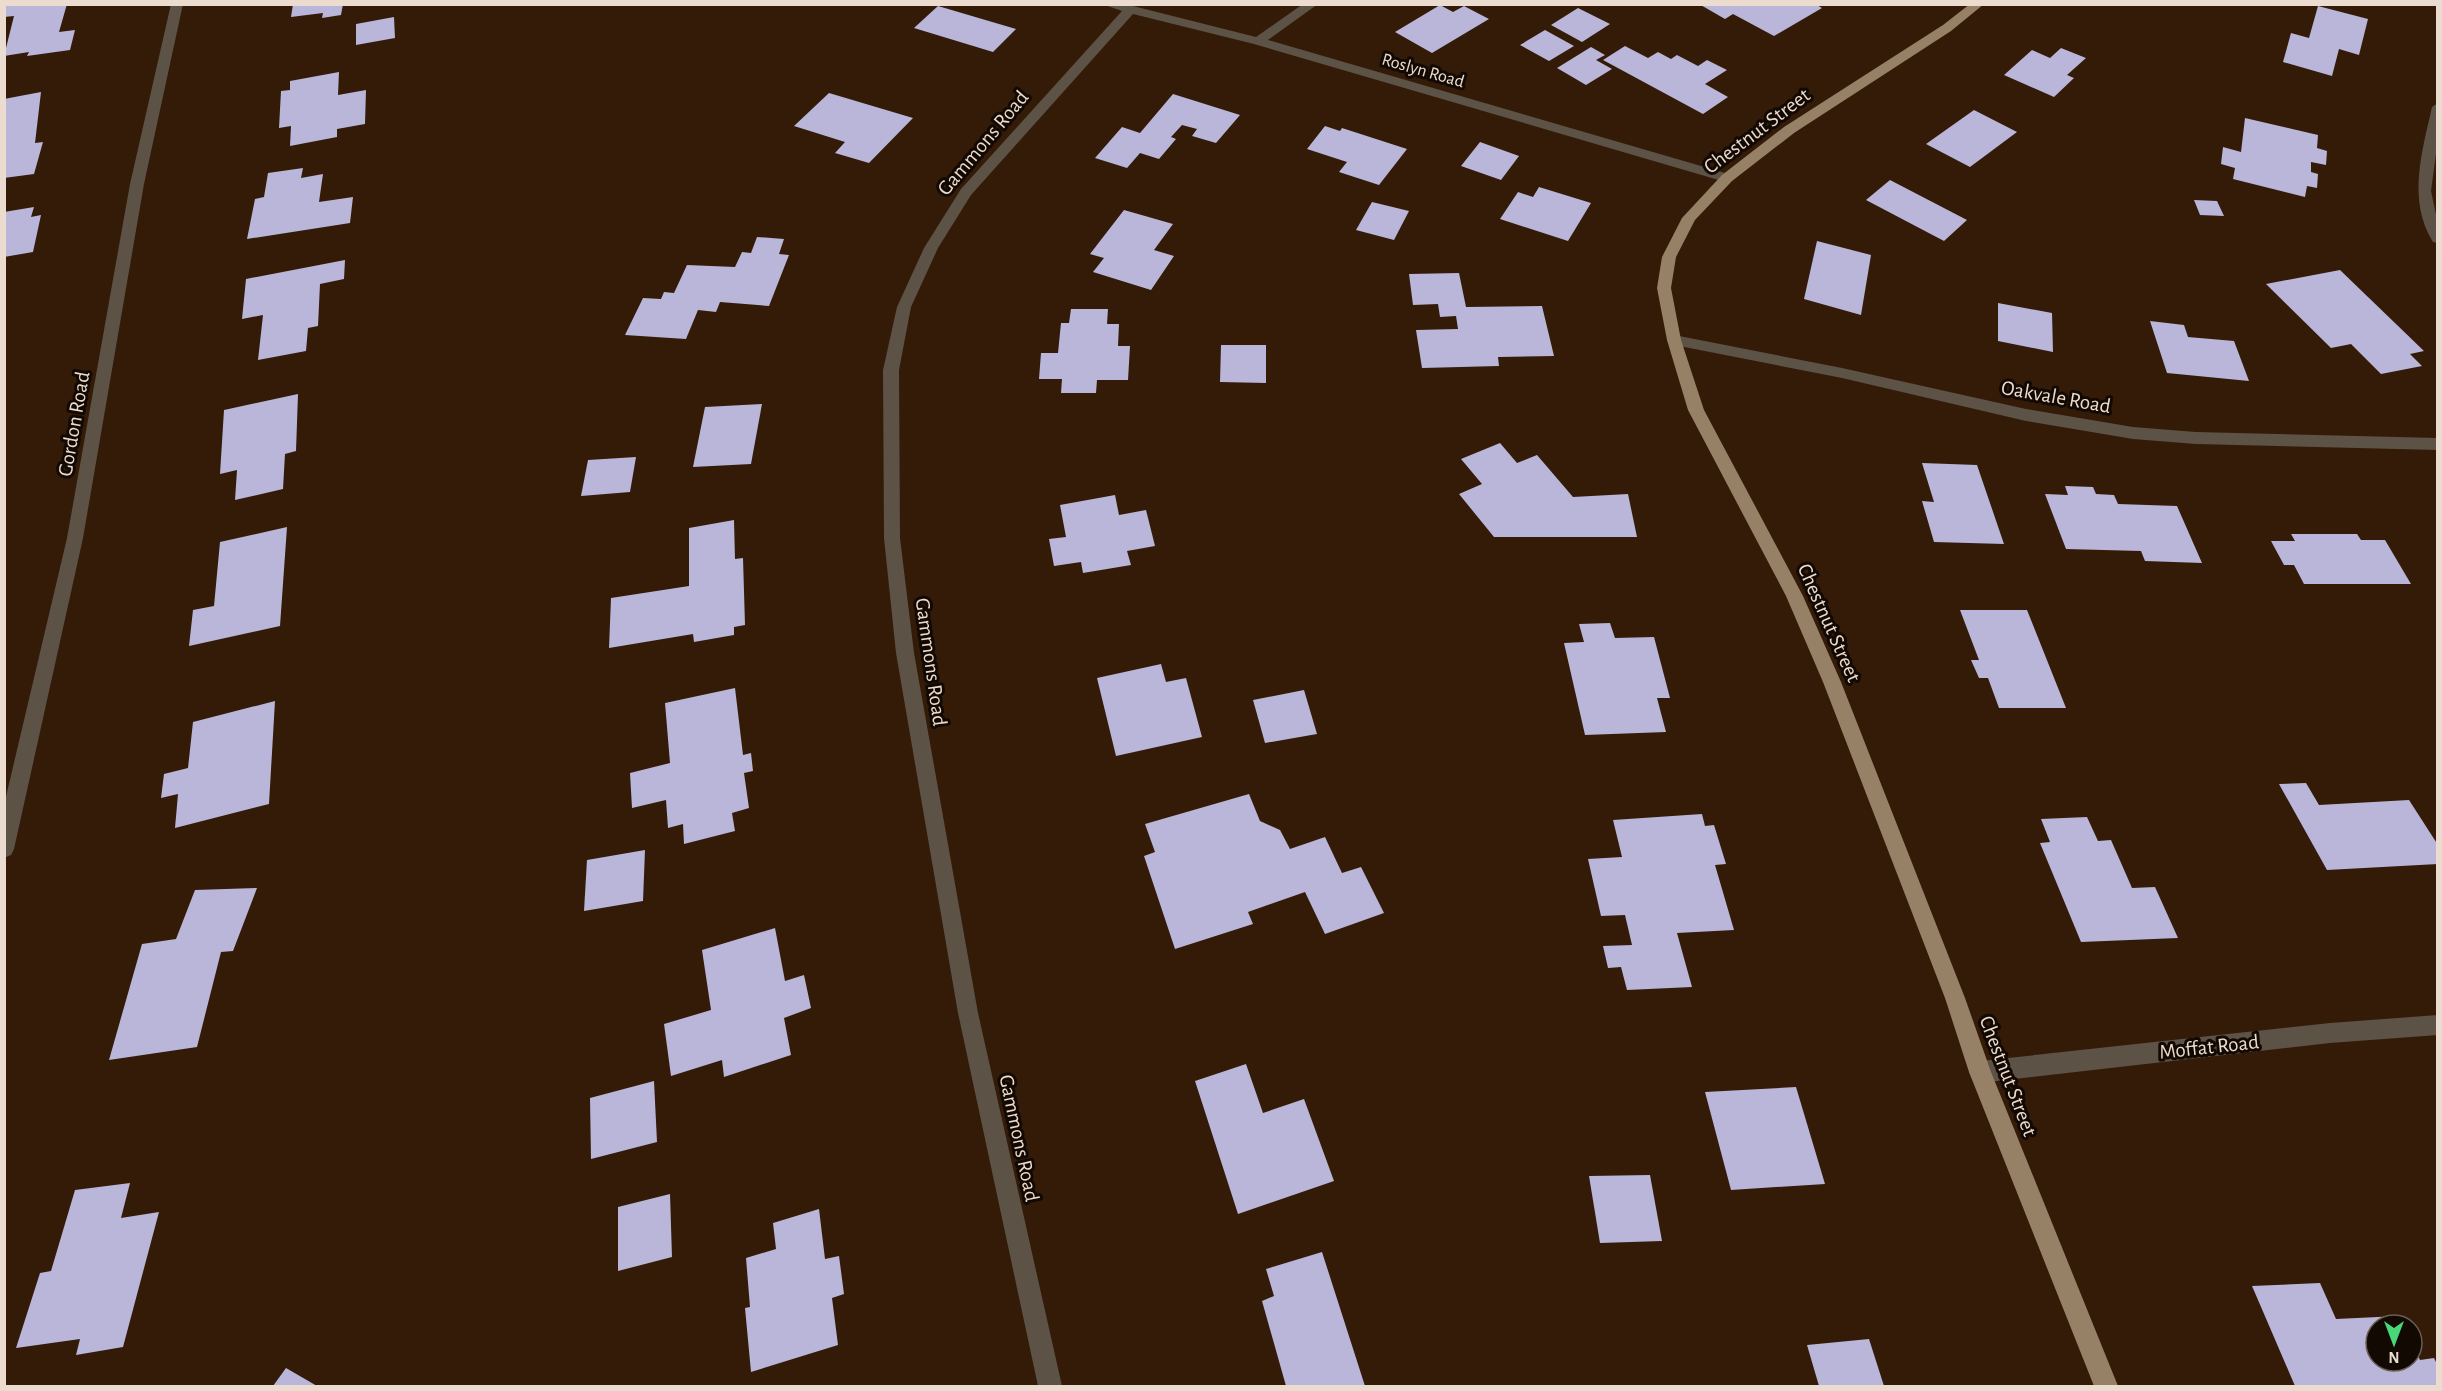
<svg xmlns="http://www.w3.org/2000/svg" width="2442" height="1391" viewBox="0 0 2442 1391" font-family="'Alegreya Sans',sans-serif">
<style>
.building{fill:#b9b6d9}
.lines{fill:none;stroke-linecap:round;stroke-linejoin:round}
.minor{fill:#5c5245;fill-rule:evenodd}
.major{fill:#968166;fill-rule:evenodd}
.labels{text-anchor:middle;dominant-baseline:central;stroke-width:6;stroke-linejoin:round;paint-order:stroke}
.far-street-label{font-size:18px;fill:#ecdbcf;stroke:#130903}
.street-label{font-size:21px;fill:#ecdbcf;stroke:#130903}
</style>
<rect width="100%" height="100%" fill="#331b08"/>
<g class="building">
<polygon points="4,4 67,4 59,32 75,30 70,50 27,56 29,52 4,56 14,16 4,17"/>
<polygon points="293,4 343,4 341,15 322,18 323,13 291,17"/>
<polygon points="1699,4 1815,4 1822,8 1774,36 1733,14 1725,19"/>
<polygon points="1440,5 1453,12 1464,6 1489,19 1432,53 1395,32"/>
<polygon points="938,6 1016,29 993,52 914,28"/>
<polygon points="2318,6 2368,19 2359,55 2339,49 2332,76 2283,62 2291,33 2309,38"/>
<polygon points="1578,8 1610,24 1582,42 1551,25"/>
<polygon points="394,17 395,38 356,45 356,24"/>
<polygon points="1545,30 1574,46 1549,61 1520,45"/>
<polygon points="1625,46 1648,58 1658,52 1671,59 1677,55 1698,66 1707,60 1727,70 1705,84 1728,97 1703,114 1603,60"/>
<polygon points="1591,47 1605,55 1596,60 1612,69 1586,85 1557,68"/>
<polygon points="2061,48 2086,58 2067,75 2074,78 2054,97 2004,75 2032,50 2050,58"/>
<polygon points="339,72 338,95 366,90 365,124 337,129 337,137 290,146 291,126 279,128 281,91 290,90 290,81"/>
<polygon points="41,92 35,143 43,142 34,174 4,178 4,99"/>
<polygon points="829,93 913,118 869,163 835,153 845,142 794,126"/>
<polygon points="1173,94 1240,115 1216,143 1192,136 1197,129 1182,125 1171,137 1176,139 1159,159 1140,153 1127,168 1095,158 1122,127 1140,133"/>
<polygon points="1974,110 2017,132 1970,167 1926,144"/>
<polygon points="2245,118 2318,135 2317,148 2327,151 2326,165 2311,162 2311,172 2318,174 2317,188 2307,186 2305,197 2233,179 2235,168 2221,164 2223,147 2241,152"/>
<polygon points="1325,126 1340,131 1342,128 1407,149 1379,185 1339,172 1347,162 1307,149"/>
<polygon points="1480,142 1519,156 1501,180 1461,166"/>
<polygon points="303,168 301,178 323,174 319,202 353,197 350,223 247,239 255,199 264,197 268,173"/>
<polygon points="1890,180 1967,220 1944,241 1866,200"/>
<polygon points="1539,187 1591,203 1568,241 1500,219 1518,192 1533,197"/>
<polygon points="2194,200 2217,201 2224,216 2200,215"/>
<polygon points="1372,202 1409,211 1394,240 1356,230"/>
<polygon points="34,207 31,217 41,215 33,252 4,257 4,212"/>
<polygon points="1124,210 1173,224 1154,250 1174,256 1151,290 1093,272 1104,258 1090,254"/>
<polygon points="757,237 784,239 779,254 789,255 769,306 720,302 716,312 698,310 686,339 625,335 643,298 661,299 664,292 674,293 687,265 735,267 742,252 751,253"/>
<polygon points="1817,241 1871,255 1861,315 1804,299"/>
<polygon points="345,260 344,279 320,284 318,326 308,328 306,351 258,360 263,315 242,319 246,279"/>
<polygon points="2340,270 2424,351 2410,354 2422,366 2381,374 2351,344 2331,348 2266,284"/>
<polygon points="1459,273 1466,307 1542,306 1554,356 1498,357 1499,366 1422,368 1416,330 1458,329 1456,316 1440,317 1438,304 1413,305 1409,274"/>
<polygon points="1998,303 2052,313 2053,352 1998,341"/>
<polygon points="1071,309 1108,309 1107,324 1119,324 1118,346 1130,346 1128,380 1097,380 1096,393 1061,393 1062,379 1039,379 1041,353 1058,353 1061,323 1069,323"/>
<polygon points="2150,321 2184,325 2188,337 2234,341 2249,381 2167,373"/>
<polygon points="1221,345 1266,345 1266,383 1220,382"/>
<polygon points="298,394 296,451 285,454 283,489 235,500 237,470 220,474 224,410"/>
<polygon points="762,404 751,464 693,467 705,407"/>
<polygon points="1500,443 1517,463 1537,455 1573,497 1628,494 1637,537 1494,537 1459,494 1482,484 1461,459"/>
<polygon points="636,457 630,492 581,496 588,460"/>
<polygon points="1922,463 1977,465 2004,544 1934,542 1922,501 1934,502"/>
<polygon points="2065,486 2093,487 2096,494 2114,495 2118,504 2177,506 2202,563 2145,561 2141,551 2066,549 2045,494 2068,495"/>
<polygon points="1115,495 1119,515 1146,510 1155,546 1127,551 1131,565 1083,573 1081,562 1054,566 1049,539 1066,537 1060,505"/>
<polygon points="734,520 735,559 743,558 745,625 734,627 734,635 694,642 693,634 609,648 611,598 689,586 689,528"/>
<polygon points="287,527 280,626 189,646 193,610 214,606 220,542"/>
<polygon points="2291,534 2357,534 2361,540 2385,540 2411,584 2304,584 2294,565 2284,565 2271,541 2295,541"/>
<polygon points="1960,610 2027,610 2066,708 1999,708 1988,678 1979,678 1971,660 1979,660"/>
<polygon points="1610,623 1615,638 1654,637 1670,698 1657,698 1666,732 1585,735 1564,643 1584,642 1579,624"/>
<polygon points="1161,664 1166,682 1186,678 1202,737 1116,756 1097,678"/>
<polygon points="735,688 743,755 751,753 753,771 744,773 749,808 732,813 735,831 684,844 683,824 668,828 666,800 632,808 630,773 670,763 665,703"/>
<polygon points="1304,690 1317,734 1265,743 1253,700"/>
<polygon points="275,701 269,804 175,828 178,794 161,798 164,774 188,768 193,722"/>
<polygon points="2306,783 2319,805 2409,800 2438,845 2438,864 2327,870 2279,784"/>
<polygon points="1249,794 1260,821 1280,830 1290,849 1325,837 1342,873 1361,867 1384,913 1325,934 1305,892 1248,912 1253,924 1175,949 1144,856 1155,852 1145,824"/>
<polygon points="1702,814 1705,826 1714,825 1726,864 1715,865 1734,930 1677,933 1692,987 1627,990 1621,967 1608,968 1603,946 1632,945 1625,915 1601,916 1588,859 1622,857 1613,820"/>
<polygon points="2087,817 2098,841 2111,840 2132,888 2155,887 2178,938 2081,942 2040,843 2050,842 2041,819"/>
<polygon points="645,850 643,901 584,911 587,860"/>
<polygon points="257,888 233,951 221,952 197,1047 109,1060 142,944 176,939 195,890"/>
<polygon points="775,928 785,981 804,975 811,1008 784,1018 791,1055 724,1077 722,1060 671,1076 664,1024 711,1010 702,950"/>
<polygon points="1246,1064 1263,1113 1304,1099 1334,1181 1238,1214 1195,1081"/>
<polygon points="654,1081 657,1142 591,1159 590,1098"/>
<polygon points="1796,1087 1825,1184 1731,1190 1705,1092"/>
<polygon points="1650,1175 1662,1241 1600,1243 1589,1176"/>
<polygon points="130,1183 121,1218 159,1212 123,1347 76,1355 80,1339 16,1348 40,1273 51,1271 75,1190"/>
<polygon points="670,1194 672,1257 618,1271 618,1207"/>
<polygon points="819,1209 825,1259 839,1256 844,1294 832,1298 838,1345 751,1372 745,1308 750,1307 746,1258 776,1249 773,1223"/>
<polygon points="1322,1252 1365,1386 1286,1386 1262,1301 1274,1296 1266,1269"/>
<polygon points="2320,1283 2336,1319 2399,1316 2404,1325 2376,1325 2376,1361 2412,1361 2412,1342 2420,1360 2434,1358 2438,1366 2438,1386 2295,1386 2252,1286"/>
<polygon points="1869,1339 1884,1386 1819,1386 1807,1345"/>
<polygon points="286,1368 317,1386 273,1386"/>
</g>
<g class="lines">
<g class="minor">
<polygon points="171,4 183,4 144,184 83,538 14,849 11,855 4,858 4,805 67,538 130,184"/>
<polygon points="1102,4 1125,4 1256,37 1303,4 1318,4 1268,40 1732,175 1734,178 1732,181 1722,181 1254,44 1133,14 971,195 938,248 911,307 899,370 900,538 914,653 978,1013 1062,1386 1038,1386 958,1013 896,653 884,538 883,370 897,307 924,248 961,189 1122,11"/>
<path d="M2438 103V139L2431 191 2438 224V243L2433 242C2407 200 2422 152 2432 107Z"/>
<polygon points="1674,335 1842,368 2026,409 2133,427 2196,432 2438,438 2438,450 2196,444 2133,439 2026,421 1842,378 1669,344 1667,340 1669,336"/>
<polygon points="2438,1015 2438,1035 2330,1043 1980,1083 1972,1079 1969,1072 1972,1065 1980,1061 2330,1023"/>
</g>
<polygon class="major" points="1970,4 1984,4 1951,31 1794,133 1732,181 1695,220 1676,257 1671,288 1681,340 1704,410 1803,596 1841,682 1965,998 1991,1072 2118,1386 2094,1386 1969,1072 1945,998 1823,682 1786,596 1688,410 1667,340 1657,288 1662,257 1682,218 1722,175 1784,127 1943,25"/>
</g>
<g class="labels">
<g class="far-street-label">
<text transform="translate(1423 71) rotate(16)">Roslyn Road</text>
</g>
<g class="street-label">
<text transform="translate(1757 131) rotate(-37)">Chestnut Street</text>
<text transform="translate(983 143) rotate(-50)">Gammons Road</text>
<text transform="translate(2056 397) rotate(10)">Oakvale Road</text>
<text transform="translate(74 424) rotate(-80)">Gordon Road</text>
<text transform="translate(1829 623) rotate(66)">Chestnut Street</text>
<text transform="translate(931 662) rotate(82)">Gammons Road</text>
<text transform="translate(2209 1047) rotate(-6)">Moffat Road</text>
<text transform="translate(2008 1076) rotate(69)">Chestnut Street</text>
<text transform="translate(1019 1138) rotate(78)">Gammons Road</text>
</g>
</g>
<rect width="2442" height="1391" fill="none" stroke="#ecdbcf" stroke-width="12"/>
<g transform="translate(2394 1343) rotate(180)"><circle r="28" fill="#130903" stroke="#6a5d55" stroke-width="1.5"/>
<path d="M0-4.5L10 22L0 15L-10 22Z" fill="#4ad778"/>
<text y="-9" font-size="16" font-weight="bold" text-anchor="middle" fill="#ecdbcf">N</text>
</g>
</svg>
